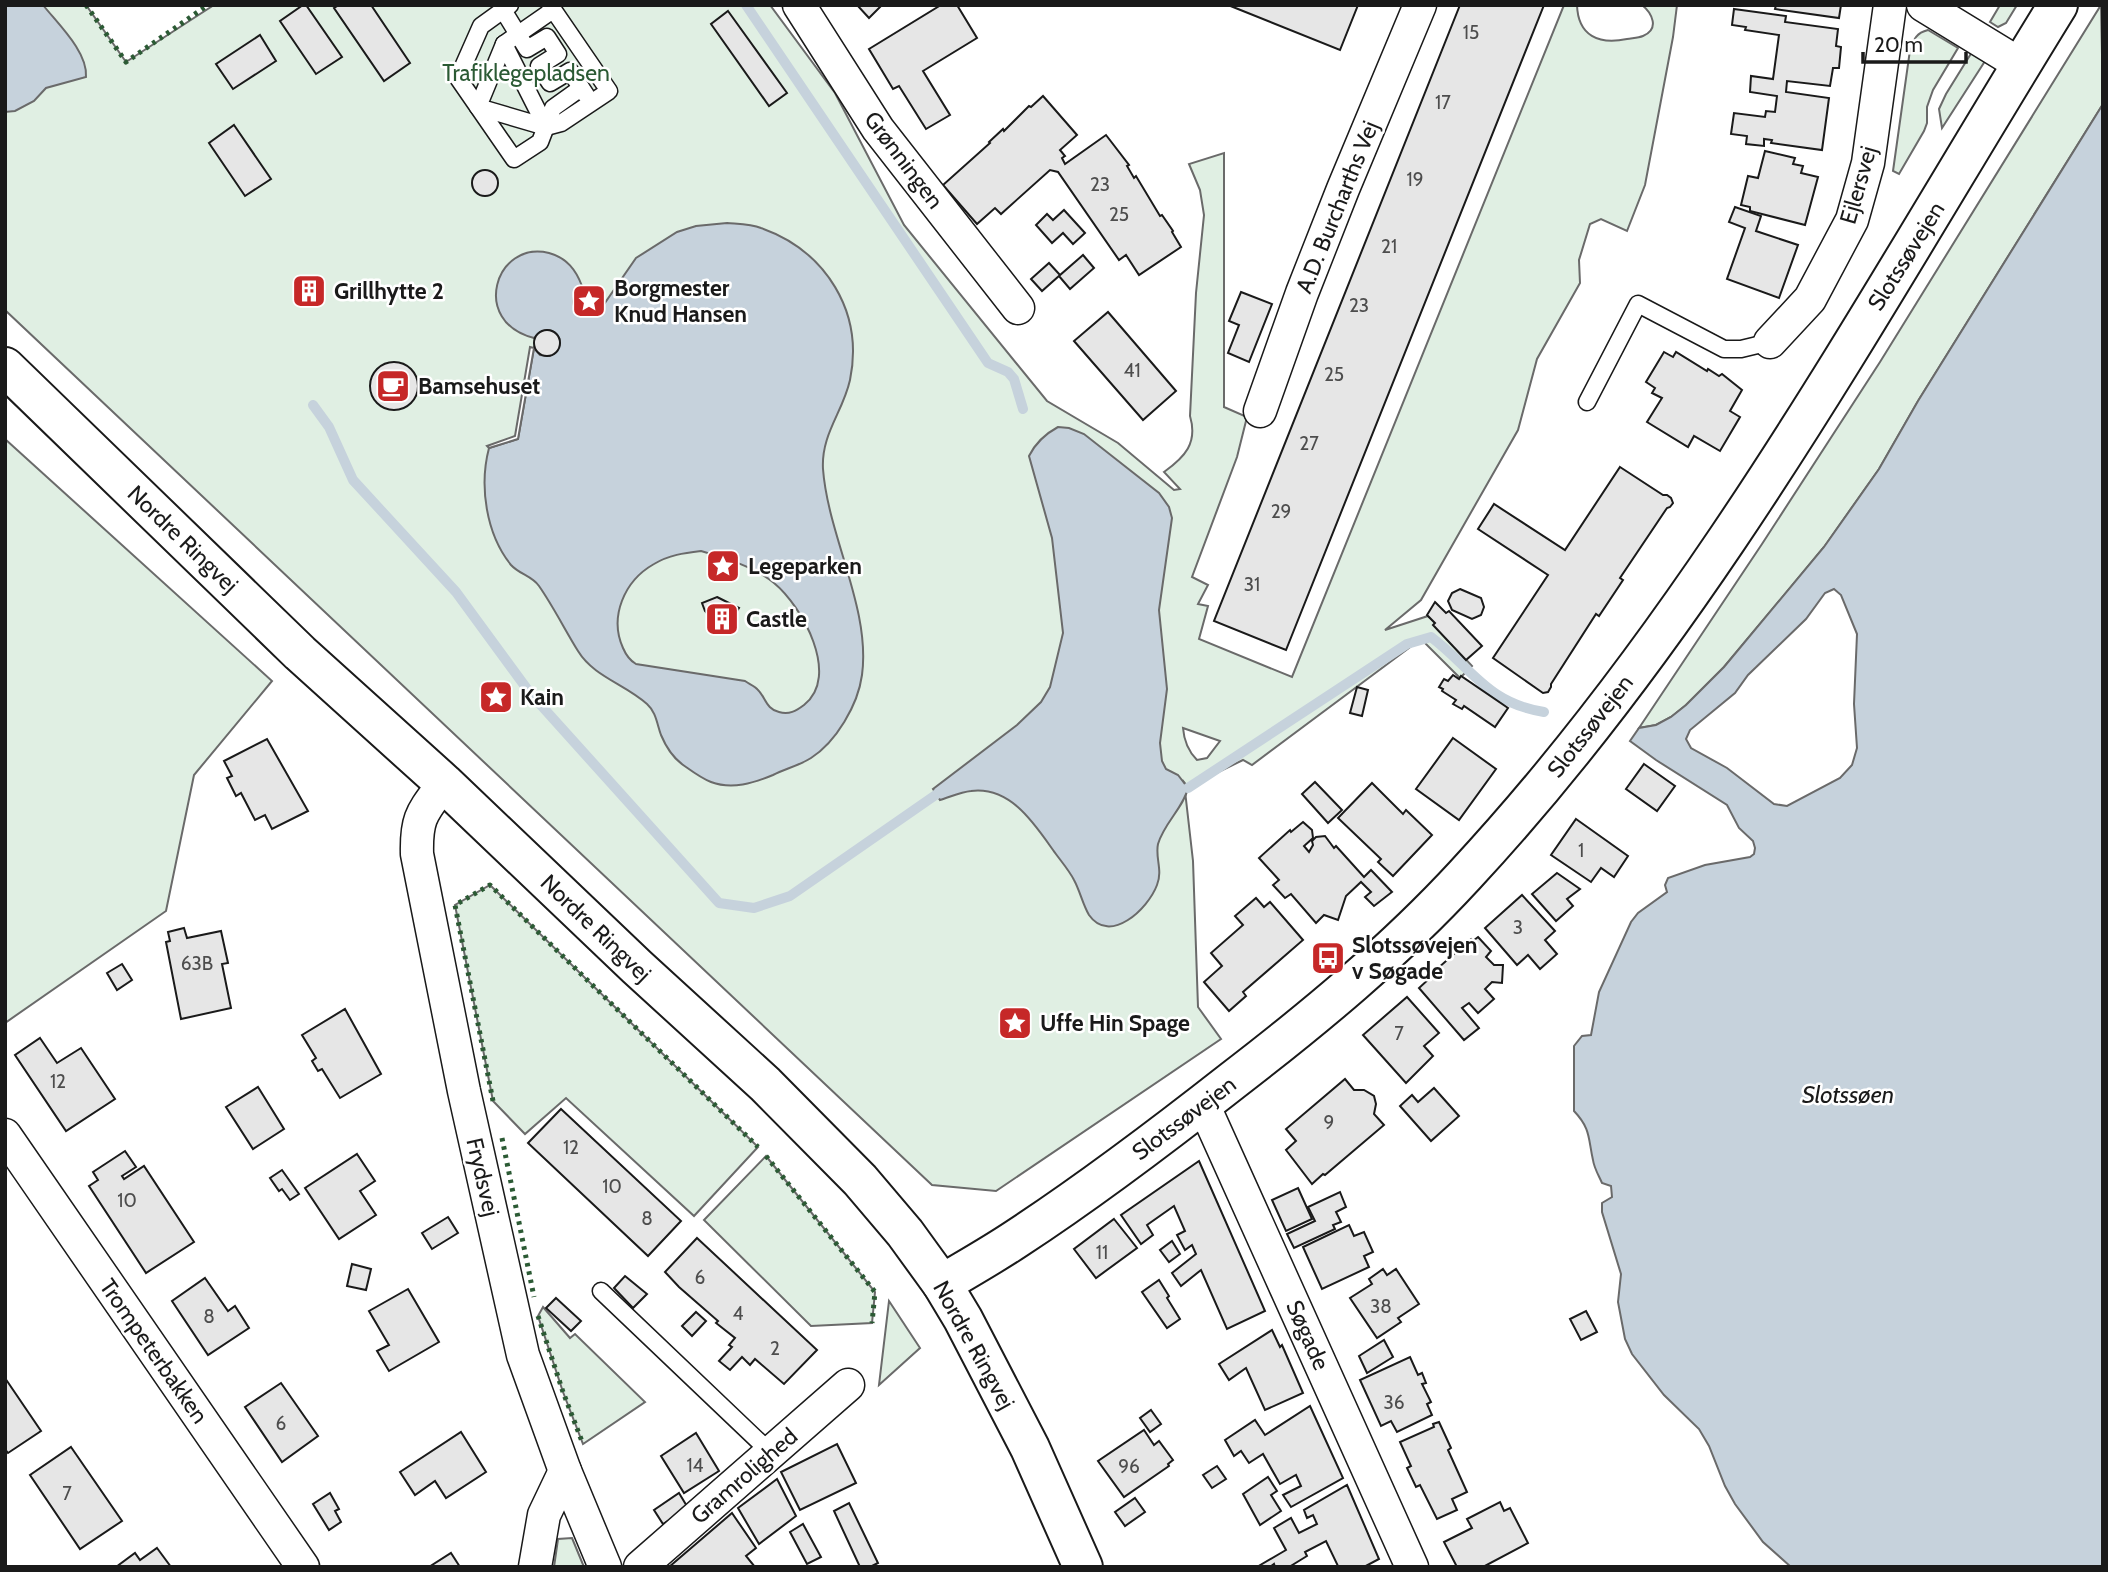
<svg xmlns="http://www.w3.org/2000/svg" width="2108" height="1572" viewBox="0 0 2108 1572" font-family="Cabin,sans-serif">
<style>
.green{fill:#e0efe3;stroke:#6a6a6a;stroke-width:2;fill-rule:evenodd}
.water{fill:#c6d2dc;stroke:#6a6a6a;stroke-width:2;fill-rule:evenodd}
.pier{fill:#fff;stroke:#6a6a6a;stroke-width:2}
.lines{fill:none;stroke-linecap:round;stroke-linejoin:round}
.stream{stroke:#c6d2dc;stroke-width:10}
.building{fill:#e6e6e6;stroke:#1a1a1a;stroke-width:2}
.lane-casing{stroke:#1a1a1a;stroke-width:19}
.street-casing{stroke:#1a1a1a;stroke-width:35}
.secondary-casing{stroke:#1a1a1a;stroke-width:42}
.lane{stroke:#fff;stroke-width:16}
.street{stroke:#fff;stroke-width:32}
.secondary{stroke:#fff;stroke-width:38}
.hedge{stroke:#2b5a34;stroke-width:5;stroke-dasharray:3.5 5;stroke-linecap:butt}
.labels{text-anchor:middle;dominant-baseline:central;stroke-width:5;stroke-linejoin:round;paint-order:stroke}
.number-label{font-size:19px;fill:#4d4d4d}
.park-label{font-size:23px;fill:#2b5a34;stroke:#fff}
.street-label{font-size:23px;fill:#1a1a1a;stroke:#fff}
.poi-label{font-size:23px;font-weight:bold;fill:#1a1a1a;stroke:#fff;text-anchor:start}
.water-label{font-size:24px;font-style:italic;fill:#1a1a1a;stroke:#fff}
</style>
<rect width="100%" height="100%" fill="#fff"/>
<g class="green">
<path d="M5 5H86L126 62 214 5H770L835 93 904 225 1047 401 1118 443 1174 490 1180 489 1164 472C1185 457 1198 443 1190 416L1196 293 1204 215 1200 190 1189 164 1224 153V407L1247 417 1237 457 1192 577 1208 585 1198 604 1208 606 1199 639 1292 677 1564 5H1577C1578 36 1599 45 1627 39 1632 38 1638 38 1643 36 1660 29 1652 13 1642 5H1677L1673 37 1645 185 1627 231 1601 219 1590 224 1579 260 1580 283 1537 359 1518 430 1421 600 1385 630 1428 616 1435 623 1434 625 1472 666 1460 678 1421 639 1252 765 1243 760 1188 787 1184 782 1193 861 1198 1007 1221 1039 996 1191 932 1185 5 310ZM1183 728 1220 741 1207 758 1197 760C1188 751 1184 741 1183 728Z"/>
<polygon points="2000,5 2017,5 2006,23 1998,27 1990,22"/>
<polygon points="2101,5 2103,104 1918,401 1879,469 1824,547 1724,667 1686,705 1671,717 1656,725 1639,728 1762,544 1880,362"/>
<path d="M1928 30 1958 48 1933 90 1927 107V123L1924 131 1899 174 1893 171 1910 50C1914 39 1916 33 1928 30Z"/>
<polygon points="1972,52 1987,58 1942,128 1939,109 1946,94"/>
<polygon points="5,439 272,681 194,775 166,911 5,1023"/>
<polygon points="490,885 758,1147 694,1216 566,1098 525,1134 493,1101 455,905"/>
<polygon points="766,1156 875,1292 872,1323 811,1326 704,1220"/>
<polygon points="889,1301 920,1348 879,1385"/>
<polygon points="543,1307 570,1338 575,1334 645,1402 583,1444 563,1392 538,1316"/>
<polygon points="572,1538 584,1567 554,1567 558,1539"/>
</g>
<g class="water">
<path d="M5 5H43C58 24 88 52 86 77L46 88 34 101 15 111 5 112Z"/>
<path d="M2103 104V1567H1791L1763 1542 1735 1504 1725 1486 1709 1446 1699 1429 1664 1395 1632 1354 1625 1339 1618 1302 1621 1274 1602 1212V1203L1612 1197 1611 1186 1602 1183C1599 1176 1594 1168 1593 1160 1588 1138 1591 1129 1574 1111V1046L1582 1036 1591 1035 1599 992 1631 922 1638 913 1667 892 1665 885 1668 878 1705 865 1750 857 1754 854 1755 848 1753 841 1739 828 1727 805 1656 760 1630 741 1639 728 1656 725 1671 717 1686 705 1724 667 1824 547 1879 469 1918 401ZM1834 589 1841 595 1857 634 1854 704 1857 748 1852 765 1840 778 1787 806 1774 804 1727 768 1691 748 1686 739 1690 730 1735 693 1748 675 1806 619 1825 593Z"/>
<path d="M727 223C738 224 751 224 761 228 826 251 864 312 850 380 843 412 821 434 823 469 828 536 871 609 862 675 858 705 836 742 811 758 800 765 785 769 773 775 754 783 732 790 711 782 703 779 693 772 686 767 675 760 666 747 661 735 657 724 656 712 647 704 625 684 594 677 578 651 565 630 553 606 539 586 532 576 519 574 511 565 486 534 479 486 489 448L518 439 534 348 540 355 550 356C573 343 550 317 534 338 470 322 495 240 549 253 567 258 576 270 582 286 568 298 571 315 591 316L600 310 636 258 677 232 696 226ZM701 551C725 558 755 567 774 583 802 606 841 676 804 705 796 711 789 715 779 712 766 709 766 698 758 690 755 686 749 684 745 681L636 664C629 660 626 655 623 648 609 617 624 581 654 564 669 555 684 553 701 551Z"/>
<path d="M1058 427 1069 428 1084 434 1159 493 1169 507 1172 518 1159 610 1167 689 1160 743 1162 761 1166 769 1178 775 1188 788C1184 807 1164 823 1158 844 1155 858 1163 870 1157 885 1148 909 1110 945 1089 915 1083 905 1080 891 1074 880 1069 870 1060 860 1053 850 1034 823 1010 786 971 791 961 792 950 797 940 800L933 789 1017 725 1041 702 1050 687 1063 633 1052 538 1029 456C1036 442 1045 434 1058 427Z"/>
</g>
<polygon class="pier" points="530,347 534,348 518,439 489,448 487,446 515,436"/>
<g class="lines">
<g class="stream">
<polyline points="746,5 988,363 1008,372 1014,379 1023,409"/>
<polyline points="313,405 329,427 353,480 456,592 530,693 719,903 754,908 790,896 937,794"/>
<path d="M1188 788 1407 644 1431 637C1472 668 1487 703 1544 712"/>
</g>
</g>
<g class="building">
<polygon points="303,5 306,5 342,57 316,74 280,21"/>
<polygon points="339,5 371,5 410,63 384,81 334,8"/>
<polygon points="857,5 882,5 869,18"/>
<polygon points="941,5 957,5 977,38 923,71 950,115 926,129 899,86 893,89 869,49"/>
<polygon points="1228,5 1358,5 1340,50"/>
<polygon points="1460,5 1544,5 1286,650 1214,621"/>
<polygon points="1776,5 1841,5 1839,18 1775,9"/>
<polygon points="1734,9 1786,16 1785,22 1838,29 1836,46 1841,47 1839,68 1833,68 1830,86 1787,81 1786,92 1829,98 1822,150 1771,143 1772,140 1764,139 1764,146 1746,144 1747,136 1731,134 1734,113 1765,117 1766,111 1775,112 1777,96 1750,92 1751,76 1773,79 1779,35 1745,30 1746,27 1732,25"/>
<polygon points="728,11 787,93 769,106 711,24"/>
<polygon points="260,35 276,61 233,89 216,64"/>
<polygon points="1043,96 1077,135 1060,150 1065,156 1062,158 1065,164 1106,135 1129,165 1127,166 1134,178 1136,176 1160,216 1162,215 1173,231 1172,232 1181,247 1139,275 1126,255 1119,260 1058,172 1050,170 1001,214 995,208 977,224 943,185 990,143 989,142 1003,129 1004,131 1029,106 1031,107"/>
<polygon points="234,125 271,179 245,196 209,143"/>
<polygon points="1765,151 1795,158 1793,164 1803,166 1801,173 1818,177 1805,225 1750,211 1750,207 1741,205 1748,176 1758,178"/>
<circle cx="485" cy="183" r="13"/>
<polygon points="1735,207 1761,216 1756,231 1798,245 1779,298 1727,279 1745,228 1729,222"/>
<polygon points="1064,210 1085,233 1073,244 1063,233 1052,243 1036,225 1047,214 1053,220"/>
<polygon points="1083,255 1094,268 1070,289 1059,276 1042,291 1031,279 1049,263 1060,275"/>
<circle cx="309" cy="292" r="13"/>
<polygon points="1241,292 1272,304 1249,362 1228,353 1239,325 1229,321"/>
<polygon points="1108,312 1176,391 1143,420 1074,341"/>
<circle cx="547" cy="343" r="13"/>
<polygon points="1664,352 1673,357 1676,352 1707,371 1708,369 1719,376 1722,374 1742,390 1730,411 1740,417 1720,451 1694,436 1688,447 1647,422 1662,398 1652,393 1655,388 1646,382"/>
<circle cx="394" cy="386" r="24"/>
<polygon points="1620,467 1663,495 1667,495 1671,498 1673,503 1670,507 1667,508 1620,578 1623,580 1599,616 1596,614 1551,684 1551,687 1548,692 1543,693 1493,658 1548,575 1478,529 1494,504 1565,550"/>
<polygon points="1460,589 1481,598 1484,607 1481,615 1472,619 1452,610 1448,601 1452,593"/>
<polygon points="717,597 739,608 727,628 720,628 705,611 702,603"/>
<polygon points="1435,602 1446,613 1449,611 1482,646 1466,660 1433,625 1435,623 1427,615"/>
<polygon points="1453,675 1459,679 1461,676 1508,708 1495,727 1464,706 1462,709 1453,704 1456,700 1442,691 1443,689 1439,687 1444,679 1448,681"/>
<polygon points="1357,687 1368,690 1362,716 1350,713"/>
<polygon points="1453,738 1496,769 1459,820 1416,789"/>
<polygon points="267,739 308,811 272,829 265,815 255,820 241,793 236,796 227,778 232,776 224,761"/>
<polygon points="1644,764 1675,786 1657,811 1626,789"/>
<polygon points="1315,782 1342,810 1328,823 1302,794"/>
<polygon points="1372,783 1403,814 1406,810 1432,835 1393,876 1378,862 1381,859 1338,818"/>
<polygon points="1576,819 1628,856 1614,877 1601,868 1591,882 1551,855"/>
<polygon points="1303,822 1312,830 1313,838 1304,846 1309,852 1313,845 1312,841 1316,837 1325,836 1334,848 1336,846 1364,877 1371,870 1392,892 1374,906 1365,897 1371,892 1361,882 1346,896 1338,920 1324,915 1316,923 1291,894 1285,898 1273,885 1279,880 1259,858 1290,830 1291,832"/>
<polygon points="1557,873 1580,889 1567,899 1573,906 1556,921 1532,894"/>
<polygon points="1522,895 1555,931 1545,940 1557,954 1540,969 1528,955 1517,965 1485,928"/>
<polygon points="1256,898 1264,907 1270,902 1303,940 1243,992 1246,996 1229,1011 1204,982 1222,966 1211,953 1243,925 1235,916"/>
<polygon points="184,928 187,938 221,931 228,963 222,964 231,1008 181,1019 166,942 170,941 168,932"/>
<polygon points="1478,937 1491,951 1486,957 1494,965 1503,965 1502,983 1492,982 1485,989 1494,999 1478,1013 1469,1003 1462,1008 1479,1028 1464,1040 1419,988 1431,977 1429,976 1471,939 1473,941"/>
<polygon points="122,964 132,980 117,990 107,973"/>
<polygon points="1407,997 1439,1033 1424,1046 1433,1056 1406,1083 1363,1035"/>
<polygon points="345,1009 381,1074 340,1098 322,1069 318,1071 312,1061 316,1058 302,1035"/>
<polygon points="40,1038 57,1063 81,1048 115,1099 66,1131 15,1055"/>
<polygon points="1345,1079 1354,1090 1364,1090 1374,1096 1376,1104 1374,1114 1384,1125 1325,1175 1323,1174 1312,1184 1286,1150 1296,1141 1286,1129"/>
<polygon points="258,1087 284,1129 253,1149 226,1107"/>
<polygon points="1434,1088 1459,1116 1431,1141 1400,1106 1412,1095 1418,1102"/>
<polygon points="561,1109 681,1221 648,1256 528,1143"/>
<polygon points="125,1151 136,1167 122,1176 124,1179 144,1166 194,1242 146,1273 89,1186 98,1180 93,1172"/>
<polygon points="357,1154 375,1181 360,1191 376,1215 339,1239 305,1188"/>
<polygon points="1199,1161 1265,1311 1227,1329 1201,1270 1181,1286 1172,1273 1196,1254 1192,1245 1185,1250 1177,1235 1185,1231 1174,1206 1147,1225 1153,1235 1141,1244 1121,1215"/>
<polygon points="282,1170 299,1194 290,1200 282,1189 279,1191 270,1178"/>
<polygon points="1298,1188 1312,1219 1286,1231 1272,1200"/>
<polygon points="1340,1192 1346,1207 1336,1212 1341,1222 1333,1225 1335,1229 1294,1248 1287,1234 1315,1221 1308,1207"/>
<polygon points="448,1217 458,1233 432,1249 422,1233"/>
<polygon points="1114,1219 1137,1248 1096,1278 1074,1249"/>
<polygon points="1349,1225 1354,1236 1364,1232 1373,1252 1364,1256 1369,1267 1322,1289 1303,1247"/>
<polygon points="697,1238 817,1350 784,1384 755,1359 750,1365 742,1357 730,1370 719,1361 732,1347 729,1345 735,1338 716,1323 718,1321 679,1287 665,1272"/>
<polygon points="1172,1241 1180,1254 1169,1262 1160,1250"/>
<polygon points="352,1264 371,1269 366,1290 347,1286"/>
<polygon points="1383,1269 1387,1275 1396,1269 1419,1304 1398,1318 1401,1322 1377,1338 1350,1298 1372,1284 1369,1279"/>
<polygon points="625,1276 647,1294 633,1308 614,1288"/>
<polygon points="205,1278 228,1311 235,1306 249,1328 208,1355 172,1301"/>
<polygon points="1159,1280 1169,1296 1167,1298 1180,1319 1167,1328 1142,1292"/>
<polygon points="408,1289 439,1342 389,1371 377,1351 389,1345 369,1311"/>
<polygon points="556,1298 581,1321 571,1331 546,1308"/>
<polygon points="1586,1311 1597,1332 1581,1340 1570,1319"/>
<polygon points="696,1312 706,1321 692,1336 682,1326"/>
<polygon points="1272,1330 1280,1347 1282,1345 1303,1393 1265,1410 1246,1368 1229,1380 1219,1364"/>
<polygon points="1384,1340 1393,1357 1367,1373 1359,1356"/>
<polygon points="1410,1357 1418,1375 1422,1373 1426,1383 1422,1384 1431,1402 1427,1404 1432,1415 1397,1432 1391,1421 1381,1426 1360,1380"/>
<polygon points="5,1378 41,1431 8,1453 5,1449"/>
<polygon points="281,1383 318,1436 282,1462 245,1407"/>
<polygon points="1310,1406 1343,1478 1291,1507 1283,1495 1301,1486 1296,1475 1280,1484 1263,1454 1249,1463 1241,1451 1234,1456 1225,1440 1255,1420 1265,1435"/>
<polygon points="1151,1410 1161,1424 1150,1432 1140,1418"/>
<polygon points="1439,1422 1451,1448 1448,1450 1467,1492 1452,1499 1457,1510 1437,1519 1420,1485 1416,1487 1407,1468 1411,1466 1400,1442 1434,1427 1433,1424"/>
<polygon points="1144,1430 1154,1445 1159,1441 1173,1460 1168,1464 1169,1466 1124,1497 1098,1461"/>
<polygon points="461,1432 486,1472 446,1498 435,1481 415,1495 400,1472"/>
<polygon points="696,1433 719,1471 684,1493 661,1456"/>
<polygon points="837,1444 856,1483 800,1510 781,1472"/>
<polygon points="71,1447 122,1521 80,1549 30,1475"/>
<polygon points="1217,1466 1226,1479 1212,1488 1203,1475"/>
<polygon points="1268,1477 1277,1491 1271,1495 1281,1511 1260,1525 1243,1494"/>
<polygon points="777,1479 796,1516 759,1544 738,1508"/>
<polygon points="1347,1485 1379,1559 1364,1567 1336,1567 1338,1566 1326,1541 1305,1552 1307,1556 1289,1567 1275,1567 1274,1564 1270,1567 1257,1567 1286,1550 1274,1528 1291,1518 1299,1533 1317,1524 1313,1515 1307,1518 1304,1510"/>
<polygon points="330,1493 339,1509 335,1511 341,1522 329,1530 313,1504"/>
<polygon points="679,1493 688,1508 663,1524 654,1510"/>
<polygon points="1135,1498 1145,1512 1125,1526 1115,1512"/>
<polygon points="1500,1502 1504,1511 1510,1508 1528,1543 1483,1567 1457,1567 1444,1542 1472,1528 1467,1519"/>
<polygon points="849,1503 878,1563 870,1567 860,1567 834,1511"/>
<polygon points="732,1513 756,1548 746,1556 755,1567 669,1567"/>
<polygon points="803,1524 821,1557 807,1564 790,1532"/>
<polygon points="157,1548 171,1567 116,1567 135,1553 140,1560"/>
<polygon points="451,1553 460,1567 429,1567"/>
</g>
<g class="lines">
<g class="lane-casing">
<g id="lane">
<polyline points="510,5 481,26 458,78 514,159 540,142 553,108 581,88"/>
<polyline points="550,5 609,91 561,123 546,127 478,107 504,44 553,10"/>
<polyline points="503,10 527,49 547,37 558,54 539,66 550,83 570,71 586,95"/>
<polyline points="504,44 546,127"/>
<polyline points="1587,402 1638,304 1724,349 1741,349 1770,342"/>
<polyline points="601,1291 770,1452"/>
</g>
</g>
<g class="street-casing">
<g id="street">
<polyline points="799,5 878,129 1018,308"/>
<polyline points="1923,5 2021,65"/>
<polyline points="1770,342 1810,299 1852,220 1868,163 1890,5"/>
<polyline points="1260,411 1302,293 1343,189 1420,5"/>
<path d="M444 783C423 812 416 816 417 854L464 1091 523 1355 565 1471 605 1567"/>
<polyline points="1203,1104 1412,1567"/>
<polyline points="5,1135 303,1567"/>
<polyline points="535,1567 544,1515 565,1471"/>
<polyline points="640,1567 848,1385"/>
</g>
</g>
<g class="secondary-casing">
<g id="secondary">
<polyline points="5,367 300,653 444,783 637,967 765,1084 860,1180 905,1233 942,1284 963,1319 1030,1448 1083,1567"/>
<path d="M942 1284C967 1269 992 1255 1016 1239 1091 1190 1162 1136 1232 1081 1314 1018 1395 951 1465 875 1705 617 1874 303 2058 5"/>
</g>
</g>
<use href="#lane" class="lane"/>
<use href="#street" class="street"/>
<use href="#secondary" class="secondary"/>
<g class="hedge">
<polyline points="86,5 126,62 208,5"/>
<polyline points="493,1101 455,905 490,885 758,1147"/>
<polyline points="502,1138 534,1297"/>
<polyline points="766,1156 875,1292 872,1323"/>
<polyline points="538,1316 563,1392 583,1444"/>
</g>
</g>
<defs>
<g id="building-square" transform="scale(1.75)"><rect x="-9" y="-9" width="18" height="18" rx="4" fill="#c62828" stroke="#fff"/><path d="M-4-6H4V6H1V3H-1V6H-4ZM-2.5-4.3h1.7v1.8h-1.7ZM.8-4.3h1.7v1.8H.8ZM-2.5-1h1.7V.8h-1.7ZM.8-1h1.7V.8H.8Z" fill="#fff"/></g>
<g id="sight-square" transform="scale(1.75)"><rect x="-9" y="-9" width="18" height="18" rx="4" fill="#c62828" stroke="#fff"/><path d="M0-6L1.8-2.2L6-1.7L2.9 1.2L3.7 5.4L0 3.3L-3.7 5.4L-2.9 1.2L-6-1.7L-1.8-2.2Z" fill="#fff"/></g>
<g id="cafe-square" transform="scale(1.75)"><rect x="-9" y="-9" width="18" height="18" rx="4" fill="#c62828" stroke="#fff"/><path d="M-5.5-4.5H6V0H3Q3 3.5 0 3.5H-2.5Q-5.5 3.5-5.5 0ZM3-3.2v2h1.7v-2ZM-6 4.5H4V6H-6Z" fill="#fff"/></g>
<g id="bus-square" transform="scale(1.75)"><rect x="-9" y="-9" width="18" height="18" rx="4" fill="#c62828" stroke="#fff"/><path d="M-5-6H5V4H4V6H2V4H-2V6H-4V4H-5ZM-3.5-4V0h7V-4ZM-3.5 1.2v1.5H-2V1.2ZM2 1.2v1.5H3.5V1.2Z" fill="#fff"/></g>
</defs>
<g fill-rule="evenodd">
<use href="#building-square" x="309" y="291"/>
<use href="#sight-square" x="589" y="301"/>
<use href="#cafe-square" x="393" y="386"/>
<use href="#sight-square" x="723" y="566"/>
<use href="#building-square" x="722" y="619"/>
<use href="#sight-square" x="496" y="697"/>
<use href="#bus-square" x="1328" y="958"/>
<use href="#sight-square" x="1015" y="1023"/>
</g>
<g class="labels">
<g class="number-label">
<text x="1471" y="32">15</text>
<text x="1443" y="102">17</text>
<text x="1415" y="179">19</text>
<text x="1100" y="184">23</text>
<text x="1119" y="214">25</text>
<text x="1389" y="246">21</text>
<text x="1359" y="305">23</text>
<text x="1132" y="370">41</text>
<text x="1334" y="374">25</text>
<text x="1309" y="443">27</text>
<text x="1281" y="511">29</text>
<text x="1252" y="584">31</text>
<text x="1581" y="850">1</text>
<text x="1518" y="927">3</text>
<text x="197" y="963">63B</text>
<text x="1399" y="1033">7</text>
<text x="58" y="1081">12</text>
<text x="1329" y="1122">9</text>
<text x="571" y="1147">12</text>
<text x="612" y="1186">10</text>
<text x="127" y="1200">10</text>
<text x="647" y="1218">8</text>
<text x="1102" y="1252">11</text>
<text x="700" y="1277">6</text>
<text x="1381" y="1306">38</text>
<text x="738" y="1313">4</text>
<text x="209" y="1316">8</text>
<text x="775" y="1348">2</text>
<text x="1394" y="1402">36</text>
<text x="281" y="1423">6</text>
<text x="695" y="1465">14</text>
<text x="1129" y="1466">96</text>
<text x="67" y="1493">7</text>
</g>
<g class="park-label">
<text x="526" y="73">Trafiklegepladsen</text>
</g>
<g class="street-label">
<text transform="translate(904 160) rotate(53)">Grønningen</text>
<text transform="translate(1858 185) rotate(-74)">Ejlersvej</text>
<text transform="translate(1337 207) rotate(-68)">A.D. Burcharths Vej</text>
<text transform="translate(1906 256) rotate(-58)">Slotssøvejen</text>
<text transform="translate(183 539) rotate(44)">Nordre Ringvej</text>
<text transform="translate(1590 726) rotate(-52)">Slotssøvejen</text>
<text transform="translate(596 928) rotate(44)">Nordre Ringvej</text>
<text transform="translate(1184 1118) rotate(-37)">Slotssøvejen</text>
<text transform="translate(483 1177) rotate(77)">Frydsvej</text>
<text transform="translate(1308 1335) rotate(66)">Søgade</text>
<text transform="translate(974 1345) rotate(61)">Nordre Ringvej</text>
<text transform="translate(154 1351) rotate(55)">Trompeterbakken</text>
<text transform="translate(744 1476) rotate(-41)">Gramrolighed</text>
</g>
<g class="poi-label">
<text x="614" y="288">Borgmester<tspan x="614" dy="26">Knud Hansen</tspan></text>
<text x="334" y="291">Grillhytte 2</text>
<text x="418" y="386">Bamsehuset</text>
<text x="748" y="566">Legeparken</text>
<text x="746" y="619">Castle</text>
<text x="520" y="697">Kain</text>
<text x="1352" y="945">Slotssøvejen<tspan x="1352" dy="26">v Søgade</tspan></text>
<text x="1040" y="1023">Uffe Hin Spage</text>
</g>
<g class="water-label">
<text x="1848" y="1094">Slotssøen</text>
</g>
</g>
<rect width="2108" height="1572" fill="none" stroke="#1a1a1a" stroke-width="14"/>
<path d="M1863 52v10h103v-10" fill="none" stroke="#1a1a1a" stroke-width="3.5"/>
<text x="1874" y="52" font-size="21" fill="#1a1a1a" stroke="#ffffff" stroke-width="5" paint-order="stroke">20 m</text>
</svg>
